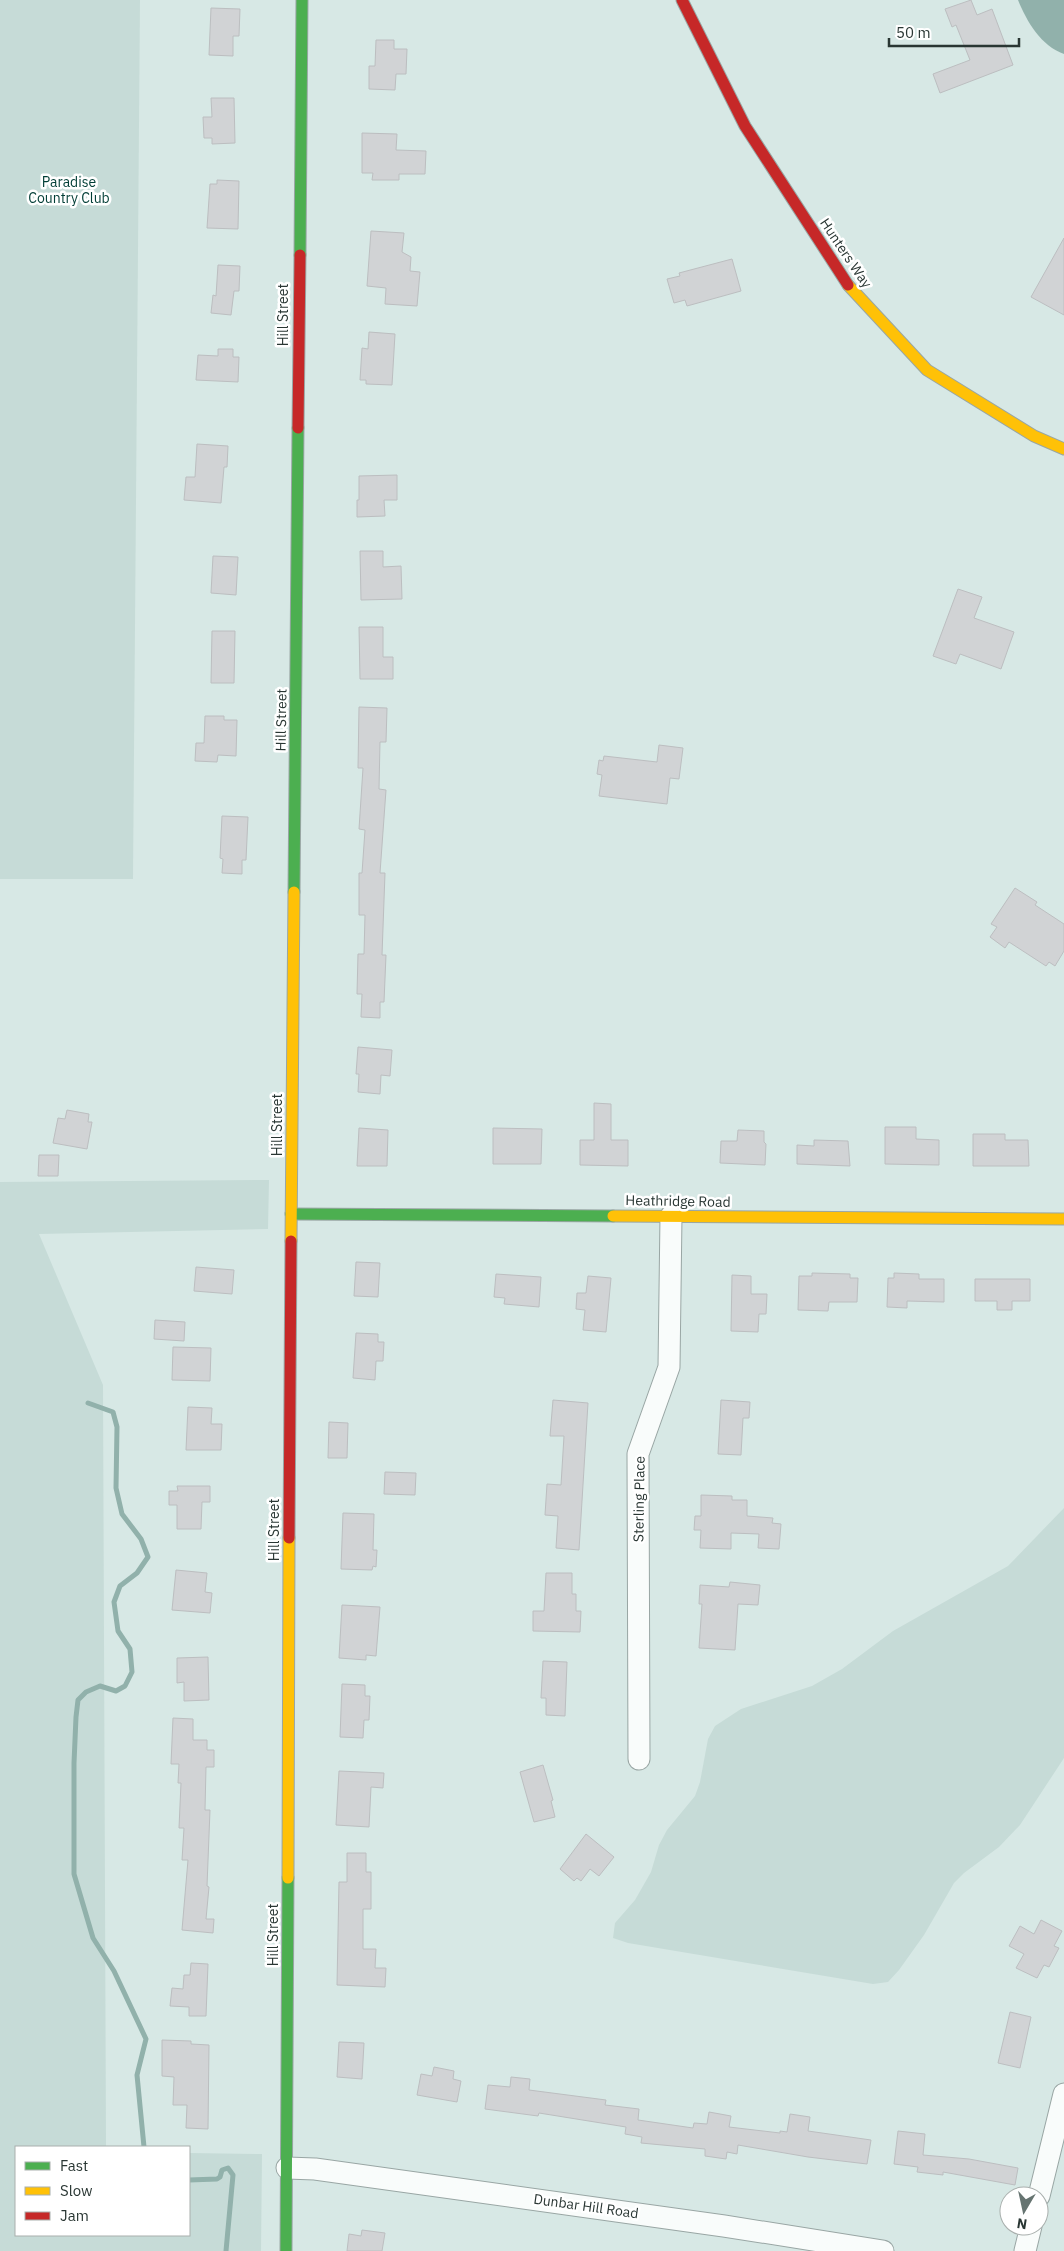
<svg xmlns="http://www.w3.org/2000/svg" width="1064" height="2251" viewBox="0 0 1064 2251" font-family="'IBM Plex Sans',sans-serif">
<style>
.green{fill:#c6dbd7}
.water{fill:#91b1ab}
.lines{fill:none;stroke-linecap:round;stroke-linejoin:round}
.stream{stroke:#91b1ab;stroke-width:5}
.building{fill:#d1d3d5;stroke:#bcbec0}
.street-casing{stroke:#99a6a4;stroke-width:23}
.fast-casing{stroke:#99a6a4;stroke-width:13}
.slow-casing{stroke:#99a6a4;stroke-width:13}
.jam-casing{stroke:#99a6a4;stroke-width:13}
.street{stroke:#f9fcfb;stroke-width:21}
.fast{stroke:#4caf50;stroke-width:11}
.slow{stroke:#ffc107;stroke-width:11}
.jam{stroke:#c62828;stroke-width:11}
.labels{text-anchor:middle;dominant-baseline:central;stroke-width:5;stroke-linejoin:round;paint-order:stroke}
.park-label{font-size:14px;fill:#003d35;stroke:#fff}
.street-label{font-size:14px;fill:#293633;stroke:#fff}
</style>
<rect width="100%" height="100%" fill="#d7e8e5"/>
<g class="green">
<polygon points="0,0 140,0 133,879 0,879"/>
<polygon points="269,1180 268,1229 39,1234 103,1385 106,2147 16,2147 16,2235 189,2235 189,2153 262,2154 261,2251 0,2251 0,1182"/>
<polygon points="1064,1508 1064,1758 1020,1825 999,1847 964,1873 954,1883 924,1935 899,1970 888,1982 873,1984 628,1943 613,1938 615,1923 635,1900 651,1872 659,1845 667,1830 695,1796 700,1782 708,1739 715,1726 741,1709 812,1686 842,1669 893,1631 1008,1566"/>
</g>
<path class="water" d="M1018 0H1064V54C1041 46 1027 22 1018 0Z"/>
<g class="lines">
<g class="stream">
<polyline points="88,1403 113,1412 117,1427 116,1488 122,1514 141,1539 148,1557 137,1573 120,1586 114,1602 118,1631 130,1649 132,1672 125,1686 116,1691 100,1686 86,1692 78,1700 76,1717 74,1763 74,1874 93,1938 114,1971 146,2039 137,2075 144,2147"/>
<polyline points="189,2180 217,2179 220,2177 222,2170 228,2168 233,2175 226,2251"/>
</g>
</g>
<g class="building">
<polygon points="971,0 977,15 992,9 1013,65 940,93 933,74 970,60 956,25 952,27 945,9"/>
<polygon points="211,8 240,9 239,36 233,36 233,56 209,55"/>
<polygon points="376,40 394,40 394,49 407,49 406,74 396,74 395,90 369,89 369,66 375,66"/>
<polygon points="211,98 234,98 235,143 212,144 212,138 204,138 203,117 212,117"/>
<polygon points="362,133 397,134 396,150 426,151 425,174 399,174 399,180 372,180 373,173 362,173"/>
<polygon points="217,180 239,181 238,229 207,228 210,184 217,184"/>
<polygon points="371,231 404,233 402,252 411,257 410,271 420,272 417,306 385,304 386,288 367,286"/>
<polygon points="1064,238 1064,315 1031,297"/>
<polygon points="732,259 741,291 687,306 685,300 674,303 667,279 680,276 679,273"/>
<polygon points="218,265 240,266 239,291 234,291 231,315 211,313 213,295 216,296"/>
<polygon points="369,332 395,334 392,385 366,384 366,380 360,380 362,348 368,349"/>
<polygon points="218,349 233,349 233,357 239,357 238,382 196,380 198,355 218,356"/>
<polygon points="197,444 228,446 227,467 224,467 221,503 184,500 186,477 195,477"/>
<polygon points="397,475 397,500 384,500 385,516 357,517 357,500 359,500 359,476"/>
<polygon points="360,551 383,551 383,567 401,566 402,599 361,600"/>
<polygon points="213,556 238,557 236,595 211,593"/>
<polygon points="958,589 982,597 974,618 1014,632 1001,669 960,654 956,664 933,656"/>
<polygon points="359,627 383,627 383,657 393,657 393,679 360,679"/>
<polygon points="212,631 235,631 234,683 211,683"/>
<polygon points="359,707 387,708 386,742 380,742 379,789 386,790 380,873 385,873 382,955 386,955 384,1002 380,1002 380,1018 361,1017 362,994 357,994 358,954 364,954 365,915 359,915 359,873 362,873 365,830 359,829 363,768 358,768"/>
<polygon points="205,716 224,716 224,720 237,720 236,756 218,755 217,762 195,761 196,743 204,743"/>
<polygon points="659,745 683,748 679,779 670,778 667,804 599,796 602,775 597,774 599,760 603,761 604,756 657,762"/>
<polygon points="222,816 248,817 246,860 242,860 242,874 222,873 223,859 220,858"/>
<polygon points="1015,888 1037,902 1035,905 1064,924 1064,951 1055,966 1049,962 1046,966 1009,942 1005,948 990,937 997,927 991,924"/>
<polygon points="358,1047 392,1050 390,1076 381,1075 380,1094 358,1092 359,1074 356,1074"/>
<polygon points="594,1103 611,1104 611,1140 628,1140 628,1166 580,1165 580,1140 594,1140"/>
<polygon points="67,1110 89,1114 88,1122 92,1122 87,1149 53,1143 58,1118 65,1119"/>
<polygon points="885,1127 916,1127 916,1139 939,1140 939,1165 885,1164"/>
<polygon points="359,1128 388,1130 387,1166 357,1166"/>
<polygon points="493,1128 542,1129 541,1164 493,1164"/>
<polygon points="738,1130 764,1131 764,1142 766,1144 765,1165 720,1163 721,1141 737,1141"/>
<polygon points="973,1134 1005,1134 1005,1140 1028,1140 1029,1166 973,1166"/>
<polygon points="814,1140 848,1141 850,1166 797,1164 797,1145 814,1146"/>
<polygon points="39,1155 59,1155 58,1176 38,1176"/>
<polygon points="356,1262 380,1263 378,1297 354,1296"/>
<polygon points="196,1267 234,1270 232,1294 194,1291"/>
<polygon points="812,1273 850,1274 850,1278 858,1278 857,1302 829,1302 828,1311 798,1310 799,1276 812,1276"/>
<polygon points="894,1273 919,1274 919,1279 944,1279 944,1302 907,1301 907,1308 887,1307 888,1278 894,1278"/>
<polygon points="496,1274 541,1277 539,1307 504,1304 505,1298 494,1297"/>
<polygon points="732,1275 751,1276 751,1294 767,1294 766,1314 759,1314 758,1332 731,1331"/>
<polygon points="588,1276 611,1278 606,1332 583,1330 585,1310 576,1309 577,1293 586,1293"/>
<polygon points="975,1279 1030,1279 1030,1301 1012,1301 1012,1310 997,1310 997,1301 975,1301"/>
<polygon points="155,1320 185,1322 184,1341 154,1339"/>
<polygon points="356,1333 378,1334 378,1342 384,1342 383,1361 376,1361 375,1380 353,1378"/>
<polygon points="173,1347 211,1348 210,1381 172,1380"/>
<polygon points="553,1400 588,1403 579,1550 556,1548 558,1516 545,1515 547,1484 561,1485 564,1436 550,1436"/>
<polygon points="721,1400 750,1402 749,1418 743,1418 741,1455 718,1454"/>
<polygon points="188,1407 212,1408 211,1424 222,1424 221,1450 186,1450"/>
<polygon points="329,1422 348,1423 347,1458 328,1458"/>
<polygon points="385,1472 416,1473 415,1495 384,1494"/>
<polygon points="177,1486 210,1486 210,1502 202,1502 201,1529 177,1529 177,1505 169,1505 169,1491 178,1491"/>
<polygon points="701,1495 732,1496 732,1500 747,1500 747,1516 773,1518 772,1523 781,1524 779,1549 758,1548 759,1534 731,1533 731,1549 700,1548 701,1530 694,1530 695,1516 701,1516"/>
<polygon points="343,1513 374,1514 373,1550 377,1550 376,1567 373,1566 372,1570 341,1569"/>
<polygon points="176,1570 207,1573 205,1592 212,1593 210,1613 172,1610"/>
<polygon points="546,1573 572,1573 572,1594 576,1594 576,1611 581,1611 580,1632 533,1631 533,1611 544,1611"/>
<polygon points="730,1582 760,1585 758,1605 738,1604 735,1650 699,1648 702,1604 699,1604 700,1585 729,1587"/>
<polygon points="342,1605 380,1607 376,1656 366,1655 366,1660 339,1658"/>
<polygon points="208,1657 209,1700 184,1701 184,1682 177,1683 177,1658"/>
<polygon points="543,1661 567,1662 565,1716 546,1715 546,1698 541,1698"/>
<polygon points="342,1684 365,1685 365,1696 370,1696 369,1720 364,1720 363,1738 340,1737"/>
<polygon points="173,1718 193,1719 193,1740 207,1740 207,1750 214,1750 214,1767 206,1767 205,1810 210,1810 207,1886 209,1887 206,1919 214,1919 213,1933 182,1930 188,1860 182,1860 184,1828 179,1828 181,1783 178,1783 179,1764 171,1764"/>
<polygon points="543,1765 553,1800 551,1801 555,1817 534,1822 520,1772"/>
<polygon points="339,1771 384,1773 383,1788 371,1787 369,1827 336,1825"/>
<polygon points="586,1834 614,1857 599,1876 590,1869 581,1881 577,1878 574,1881 560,1869"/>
<polygon points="347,1853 366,1853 366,1872 371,1872 371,1909 363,1909 363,1949 376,1949 375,1968 386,1968 385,1987 337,1985 339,1882 347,1882"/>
<polygon points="1041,1920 1062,1931 1054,1946 1059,1948 1049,1967 1044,1965 1037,1978 1016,1968 1024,1954 1009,1946 1020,1926 1034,1934"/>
<polygon points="191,1963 208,1964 206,2016 189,2016 189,2007 170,2006 172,1988 183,1989 184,1975 190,1975"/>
<polygon points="1010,2012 1031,2017 1020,2068 998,2063"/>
<polygon points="162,2040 191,2041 191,2044 209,2045 208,2129 186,2128 187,2105 173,2105 174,2077 162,2076"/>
<polygon points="339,2042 364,2043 362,2079 337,2077"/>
<polygon points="434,2067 454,2071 453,2079 461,2081 457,2102 417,2095 421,2074 432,2076"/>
<polygon points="511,2077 530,2079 529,2090 606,2100 605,2105 639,2109 638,2120 693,2128 694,2123 707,2124 709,2112 731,2116 729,2127 780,2133 780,2131 787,2132 790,2114 810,2117 808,2131 871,2140 867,2164 808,2157 738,2145 737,2154 727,2152 726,2159 705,2156 705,2149 641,2143 642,2137 625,2134 626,2127 539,2113 538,2116 485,2109 488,2085 510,2087"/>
<polygon points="898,2131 925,2134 923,2155 969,2159 1018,2168 1015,2185 943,2172 943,2175 917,2172 918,2167 894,2164"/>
<polygon points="362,2230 385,2233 382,2251 347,2251 349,2234 361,2236"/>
</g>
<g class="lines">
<g class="street-casing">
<g id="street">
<polyline points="639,1759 638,1454 669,1367 671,1216"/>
<polyline points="287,2168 315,2169 724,2226 883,2251"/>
<polyline points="1039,2196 1064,2094"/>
<polyline points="1025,2251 1031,2226"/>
</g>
</g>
<g class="fast-casing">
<g id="fast">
<polyline points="300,255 302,0"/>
<polyline points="294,892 298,428"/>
<polyline points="291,1214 613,1216"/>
<polyline points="286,2251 288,1878"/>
</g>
</g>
<g class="slow-casing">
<g id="slow">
<polyline points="848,285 927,370 1034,436 1064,449"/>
<polyline points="613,1216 1064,1219"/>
<polyline points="291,1241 294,892"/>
<polyline points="288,1878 289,1538"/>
</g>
</g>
<g class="jam-casing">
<g id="jam">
<polyline points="682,0 745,126 848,285"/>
<polyline points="298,428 300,255"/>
<polyline points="289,1538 291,1241"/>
</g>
</g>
<use href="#street" class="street"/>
<use href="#fast" class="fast"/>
<use href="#slow" class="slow"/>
<use href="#jam" class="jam"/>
</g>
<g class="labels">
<g class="park-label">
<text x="69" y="182">Paradise<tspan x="69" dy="16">Country Club</tspan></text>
</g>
<g class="street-label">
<text transform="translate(846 253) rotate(56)">Hunters Way</text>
<text transform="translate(283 315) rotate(-90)">Hill Street</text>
<text transform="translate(281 720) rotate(-89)">Hill Street</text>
<text transform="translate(277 1125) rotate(-90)">Hill Street</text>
<text transform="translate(678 1201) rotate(1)">Heathridge Road</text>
<text transform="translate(639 1499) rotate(-89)">Sterling Place</text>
<text transform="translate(274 1530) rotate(-90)">Hill Street</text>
<text transform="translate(273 1935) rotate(-90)">Hill Street</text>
<text transform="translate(586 2206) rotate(8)">Dunbar Hill Road</text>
</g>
</g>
<rect x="15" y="2146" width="175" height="90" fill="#ffffff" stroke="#a9afad"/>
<rect x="25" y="2162" width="25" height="8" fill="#4caf50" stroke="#a9afad"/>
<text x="60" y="2171" font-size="15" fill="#293633">Fast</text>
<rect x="25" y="2187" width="25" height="8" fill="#ffc107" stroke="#a9afad"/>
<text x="60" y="2196" font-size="15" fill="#293633">Slow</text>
<rect x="25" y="2212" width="25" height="8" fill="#c62828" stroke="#a9afad"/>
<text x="60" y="2221" font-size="15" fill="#293633">Jam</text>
<g transform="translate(1024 2211) rotate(189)"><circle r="24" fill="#ffffff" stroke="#a9afad"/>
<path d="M0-4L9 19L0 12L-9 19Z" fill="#667471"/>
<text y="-8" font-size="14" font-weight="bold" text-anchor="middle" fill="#293633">N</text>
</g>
<path d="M889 38v8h130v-8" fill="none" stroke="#293633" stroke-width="2.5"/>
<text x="896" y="38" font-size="15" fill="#293633" stroke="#ffffff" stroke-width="4" paint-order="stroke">50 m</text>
</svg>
